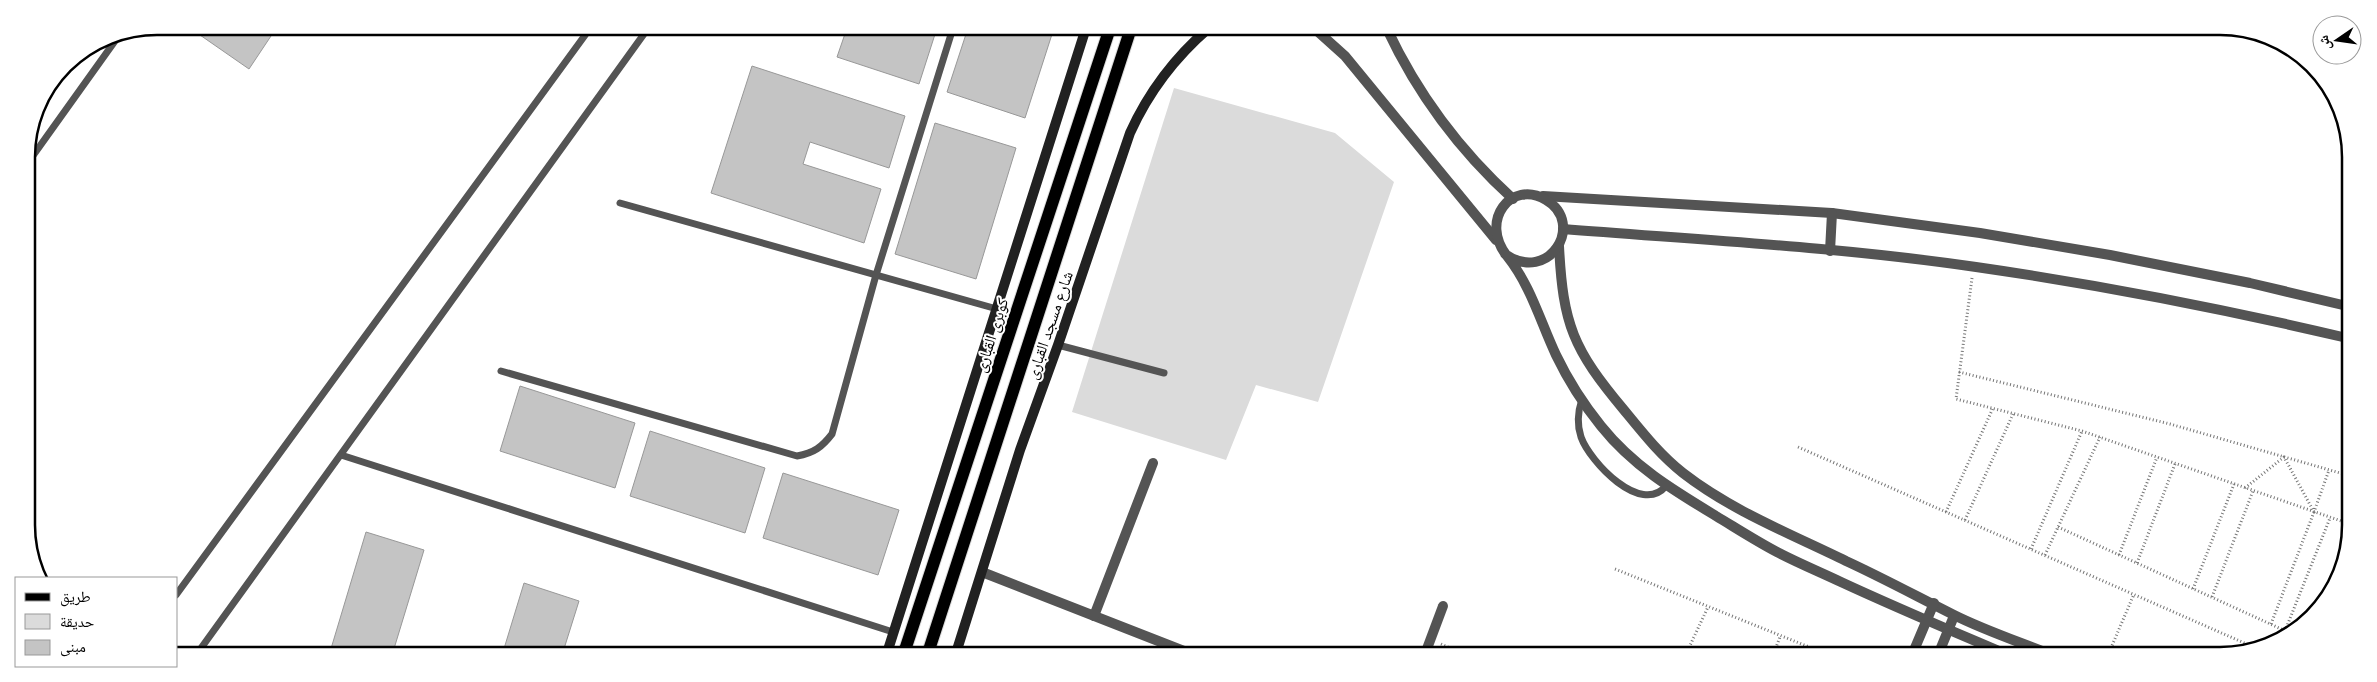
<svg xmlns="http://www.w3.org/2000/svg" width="2377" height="682" viewBox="0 0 2377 682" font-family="'Noto Sans','Noto Naskh Arabic',sans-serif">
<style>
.green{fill:#dbdbdb}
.building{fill:#c4c4c4;stroke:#989898}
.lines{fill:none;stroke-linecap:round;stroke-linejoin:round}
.primary-casing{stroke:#dbdbdb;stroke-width:14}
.path{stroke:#767676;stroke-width:3;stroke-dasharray:1 2.5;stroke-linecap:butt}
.lane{stroke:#545454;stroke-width:7}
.street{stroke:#545454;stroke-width:10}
.secondary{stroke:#212121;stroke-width:10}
.primary{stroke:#000;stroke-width:12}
.labels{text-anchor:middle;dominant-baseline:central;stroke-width:4;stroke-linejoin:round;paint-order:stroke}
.street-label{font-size:16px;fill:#000;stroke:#fff}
.rim{fill:none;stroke:#000;stroke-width:2.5}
</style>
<rect width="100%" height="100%" fill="#fff"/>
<polygon class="green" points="1174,88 1335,133 1394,182 1318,402 1256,385 1226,460 1072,412"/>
<g class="building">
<polygon points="187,26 277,27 249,69"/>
<polygon points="847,28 937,28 919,84 837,57"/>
<polygon points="968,28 1054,28 1025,118 947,92"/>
<polygon points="752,66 905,116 889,168 810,142 803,164 881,189 864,243 711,193"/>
<polygon points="935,123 1016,148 976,279 895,254"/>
<polygon points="520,386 635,423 615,488 500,451"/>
<polygon points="650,431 765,468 745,533 630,496"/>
<polygon points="783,473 899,510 878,575 763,538"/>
<polygon points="366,532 424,550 393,652 330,652"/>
<polygon points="524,583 579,601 563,652 503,652"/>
<polygon points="690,647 709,653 689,652"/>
</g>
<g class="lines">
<g class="primary-casing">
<g id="primary">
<polyline points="904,653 1110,28"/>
<polyline points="928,653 1131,28"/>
</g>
</g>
<g class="path">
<polyline points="1972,278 1956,399 2082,431 2347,523"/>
<polyline points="1959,372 2170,424 2347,475"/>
<polyline points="1798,447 2258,649"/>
<polyline points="2245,488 2284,457 2314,512 2329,470"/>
<polyline points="1946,512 1993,408"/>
<polyline points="1965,520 2013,414"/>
<polyline points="2058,527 2290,633"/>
<polyline points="2031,549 2082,431"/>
<polyline points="2045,555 2100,437"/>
<polyline points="2119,555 2157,457"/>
<polyline points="2137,563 2175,464"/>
<polyline points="1615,569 1829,655"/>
<polyline points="2193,589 2234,484"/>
<polyline points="2212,597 2253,491"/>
<polyline points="2271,624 2314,512"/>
<polyline points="2285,631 2330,518"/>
<polyline points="1441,644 1463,654"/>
<polyline points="1953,650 1964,655"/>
<polyline points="1686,654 1708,607"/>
<polyline points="1773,655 1780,637"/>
<polyline points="2108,655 2134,594"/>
</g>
<g class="lane">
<polyline points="27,164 120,34"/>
<polyline points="620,203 997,309"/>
<polyline points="1058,345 1164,373"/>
<path d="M501 371 797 456C814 453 822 447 832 434L876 275 953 28"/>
<path d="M1582 399C1578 411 1577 425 1581 437 1590 462 1641 516 1666 486"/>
<polyline points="341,455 893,632"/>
<polyline points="176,595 591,27"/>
<polyline points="199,651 649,27"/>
</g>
<g class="street">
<polyline points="1315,29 1345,56 1496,240"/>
<path d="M1387 29C1418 95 1459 150 1513 199"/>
<polyline points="1543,196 1832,213 1980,233 2110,255 2250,283 2347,306"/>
<path d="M1563 229C1701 240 1839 247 1976 267 2101 285 2224 309 2347 338"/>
<path d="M1559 246C1563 325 1573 349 1624 410 1642 432 1660 455 1683 473 1732 511 1791 534 1846 561 1883 578 1918 597 1954 615 1986 631 2020 642 2052 655"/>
<polyline points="1830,251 1832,213"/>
<path d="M1505 254C1549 285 1586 223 1546 200 1511 179 1479 221 1507 256 1531 286 1540 321 1556 355 1568 380 1584 405 1601 426 1633 466 1673 490 1716 516 1736 528 1756 541 1777 552 1798 563 1820 572 1841 582 1897 608 1952 631 2008 655"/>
<polyline points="982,572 1189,653"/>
<polyline points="1094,616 1153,463"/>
<polyline points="1425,654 1443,606"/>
<polyline points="1912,655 1934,603"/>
<polyline points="1938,655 1954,616"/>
</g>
<g class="secondary">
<polyline points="887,653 1086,28"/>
<path d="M956 653 1020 450 1058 345 1130 133C1149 91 1174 58 1209 28"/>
</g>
<use href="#primary" class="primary"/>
</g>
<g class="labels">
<g class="street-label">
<text transform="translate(1049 325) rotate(-71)">شارع مسجد القبارى</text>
<text transform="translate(991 335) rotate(-72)">كوبرى القبارى</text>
</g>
</g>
<path d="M0 0H2377V682H0ZM157 35H2220A122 122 0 0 1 2342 157V525A122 122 0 0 1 2220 647H157A122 122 0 0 1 35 525V157A122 122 0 0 1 157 35Z" fill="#fff" fill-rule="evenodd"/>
<path class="rim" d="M157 35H2220A122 122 0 0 1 2342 157V525A122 122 0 0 1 2220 647H157A122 122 0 0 1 35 525V157A122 122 0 0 1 157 35Z"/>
<rect x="15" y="577" width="162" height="90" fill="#ffffff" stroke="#999999"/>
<rect x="25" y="593" width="25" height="8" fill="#000000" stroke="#999999"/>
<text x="60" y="602" font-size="15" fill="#000000">طريق</text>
<rect x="25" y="614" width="25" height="15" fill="#dbdbdb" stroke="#999999"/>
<text x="60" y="627" font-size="15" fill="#000000">حديقة</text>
<rect x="25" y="640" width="25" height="15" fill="#c4c4c4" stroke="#999999"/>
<text x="60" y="652" font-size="15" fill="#000000">مبنى</text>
<g transform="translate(2337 40) rotate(257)"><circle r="24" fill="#ffffff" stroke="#999999"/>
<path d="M0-4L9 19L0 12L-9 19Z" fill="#000000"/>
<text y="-8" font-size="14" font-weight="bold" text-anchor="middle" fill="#000000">ش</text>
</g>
</svg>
